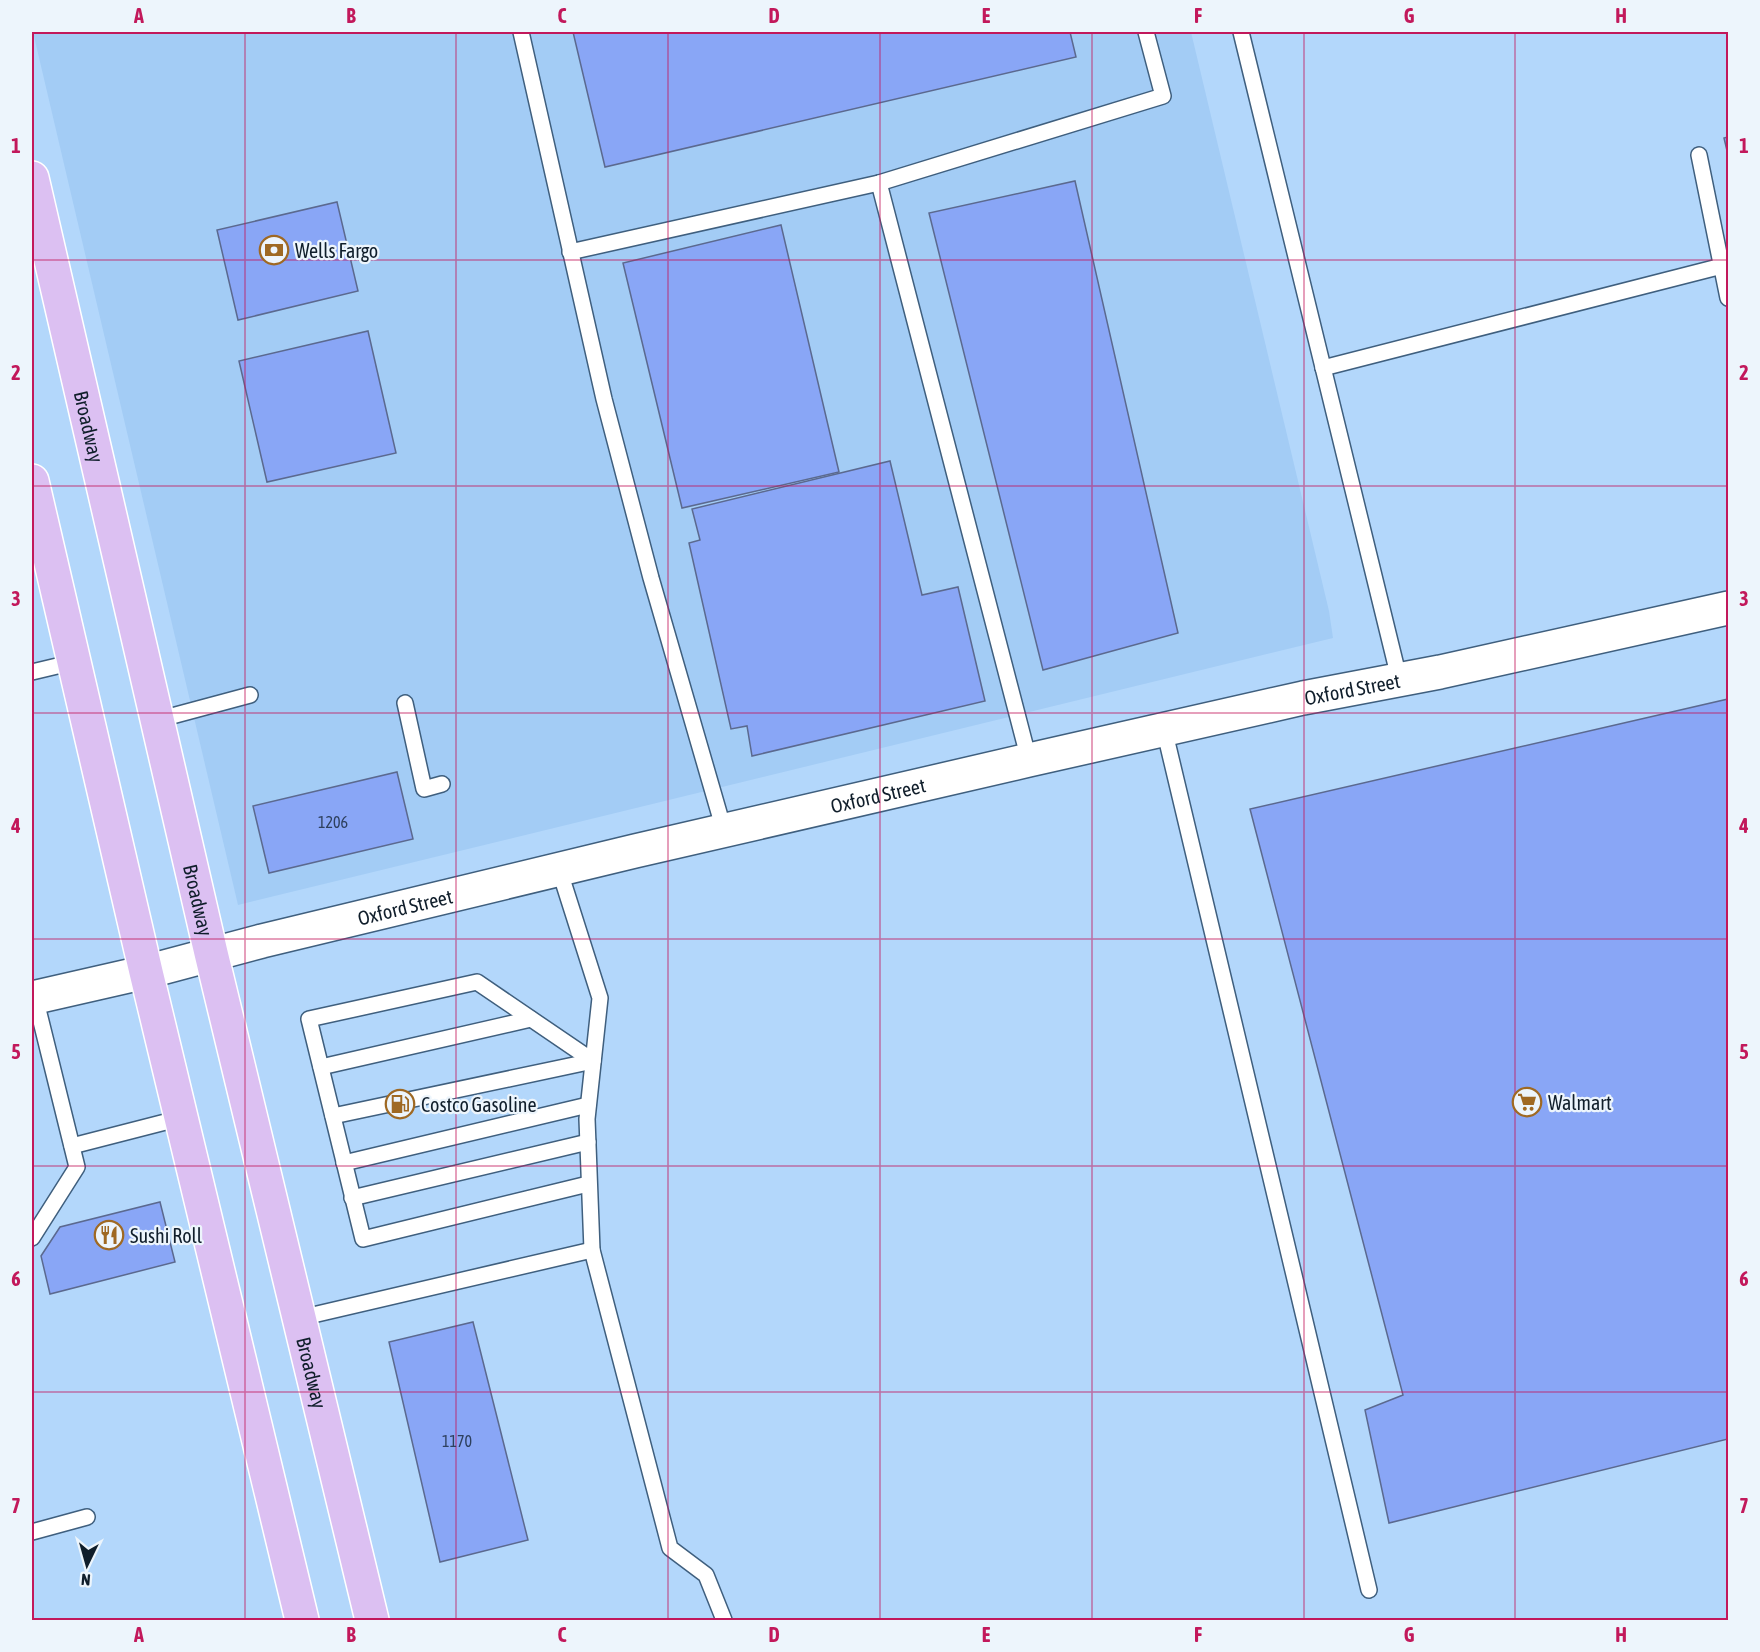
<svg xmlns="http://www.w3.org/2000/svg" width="1760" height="1652" viewBox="0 0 1760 1652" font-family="'Asap Condensed',sans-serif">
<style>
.built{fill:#a3ccf5}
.building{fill:#89a6f6;stroke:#5b698f;stroke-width:1.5}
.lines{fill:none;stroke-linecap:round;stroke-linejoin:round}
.service-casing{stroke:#3f5f7e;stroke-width:18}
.tertiary-casing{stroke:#3f5f7e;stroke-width:36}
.primary-casing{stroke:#fff;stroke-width:36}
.service{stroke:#fff;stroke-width:15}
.tertiary{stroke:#fff;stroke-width:33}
.primary{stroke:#dcc0f2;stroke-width:33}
.grid{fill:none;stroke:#c2185b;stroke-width:1.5;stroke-opacity:0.55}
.labels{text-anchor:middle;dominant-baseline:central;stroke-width:4.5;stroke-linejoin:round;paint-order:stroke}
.number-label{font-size:16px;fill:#2e405e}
.poi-label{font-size:20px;fill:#101e2b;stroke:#edf5fc;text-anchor:start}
.street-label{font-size:20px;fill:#101e2b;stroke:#edf5fc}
.neatline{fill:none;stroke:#c2185b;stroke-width:2}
.grid-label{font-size:20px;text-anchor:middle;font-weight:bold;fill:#c2185b}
</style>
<rect width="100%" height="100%" fill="#b3d7fb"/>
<polygon class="built" points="33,32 1191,32 1329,611 1333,638 238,905"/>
<g class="building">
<polygon points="573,32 1070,32 1076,57 605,167"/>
<polygon points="1728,137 1728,155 1724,138"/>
<polygon points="1075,181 1178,633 1043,670 929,213"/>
<polygon points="337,202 358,291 238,320 217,230"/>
<polygon points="781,225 839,472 682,508 623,263"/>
<polygon points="368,331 396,453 267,482 239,361"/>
<polygon points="890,461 922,595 958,587 985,701 752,756 747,726 731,729 689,543 700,540 692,509"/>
<polygon points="1728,699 1728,1439 1389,1523 1365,1410 1403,1395 1250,809"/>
<polygon points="397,772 413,839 269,873 253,806"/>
<polygon points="160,1202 175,1262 50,1294 41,1256 60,1227"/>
<polygon points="473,1322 528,1540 440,1562 389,1342"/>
</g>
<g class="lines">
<g class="service-casing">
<g id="service">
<polyline points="521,32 604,399 651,578 724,830"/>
<polyline points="1241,32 1399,678"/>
<polyline points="1699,155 1728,298"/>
<polyline points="879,183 1029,760"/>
<polyline points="570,252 879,183 1163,96 1146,32"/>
<polyline points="1323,368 1722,266"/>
<polyline points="32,672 74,662"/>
<polyline points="405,703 424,789 442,784"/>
<polyline points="157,720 250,695"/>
<polyline points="1164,729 1369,1590"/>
<polyline points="559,869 600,998 587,1119 592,1250 670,1548 706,1575 724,1620"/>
<polyline points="321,1067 531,1019"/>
<polyline points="333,1116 593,1061"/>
<polyline points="72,1146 181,1118"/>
<polyline points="344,1163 588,1105"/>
<polyline points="588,1184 363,1239 309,1019 477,982 593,1061"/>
<polyline points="352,1198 588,1142"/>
<polyline points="32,1238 77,1167 35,997"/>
<polyline points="300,1318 592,1250"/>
<polyline points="32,1532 87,1517"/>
</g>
</g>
<g class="tertiary-casing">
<g id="tertiary">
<path id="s1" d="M32 998 146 972 262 941 635 851 1029 760 1303 698 1440 672 1728 608"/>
</g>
</g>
<g class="primary-casing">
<g id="primary">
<path id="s2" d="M32 178 211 953 372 1620"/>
<polyline points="32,481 146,972 302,1620"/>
</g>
</g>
<use href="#service" class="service"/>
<use href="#tertiary" class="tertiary"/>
<use href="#primary" class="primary"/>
</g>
<path class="grid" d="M245 32V1620M456 32V1620M668 32V1620M880 32V1620M1092 32V1620M1304 32V1620M1515 32V1620M32 260H1728M32 486H1728M32 713H1728M32 939H1728M32 1166H1728M32 1392H1728"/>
<defs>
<g id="bank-ring" transform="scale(1.5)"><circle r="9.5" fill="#edf5fc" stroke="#9f6923" stroke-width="1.5"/><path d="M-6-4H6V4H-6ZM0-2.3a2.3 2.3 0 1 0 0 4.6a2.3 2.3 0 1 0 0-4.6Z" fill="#9f6923"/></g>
<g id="supermarket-ring" transform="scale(1.5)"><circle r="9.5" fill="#edf5fc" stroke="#9f6923" stroke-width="1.5"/><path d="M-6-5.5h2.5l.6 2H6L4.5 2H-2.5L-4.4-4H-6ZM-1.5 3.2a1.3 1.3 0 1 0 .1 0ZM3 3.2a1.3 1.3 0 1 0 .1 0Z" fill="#9f6923"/></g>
<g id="fuel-ring" transform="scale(1.5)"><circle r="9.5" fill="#edf5fc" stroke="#9f6923" stroke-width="1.5"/><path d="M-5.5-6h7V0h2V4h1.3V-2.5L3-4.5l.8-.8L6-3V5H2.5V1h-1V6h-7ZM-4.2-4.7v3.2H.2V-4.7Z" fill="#9f6923"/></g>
<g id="restaurant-ring" transform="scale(1.5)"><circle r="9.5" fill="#edf5fc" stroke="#9f6923" stroke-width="1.5"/><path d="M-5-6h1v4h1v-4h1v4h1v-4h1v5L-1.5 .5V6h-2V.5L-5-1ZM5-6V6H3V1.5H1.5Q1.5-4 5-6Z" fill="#9f6923"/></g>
</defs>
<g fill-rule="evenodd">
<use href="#bank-ring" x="274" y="250"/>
<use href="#supermarket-ring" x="1527" y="1102"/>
<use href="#fuel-ring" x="400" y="1104"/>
<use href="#restaurant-ring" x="109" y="1235"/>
</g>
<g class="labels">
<g class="number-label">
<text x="333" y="822">1206</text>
<text x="457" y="1441">1170</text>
</g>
<g class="poi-label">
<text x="295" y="250">Wells Fargo</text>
<text x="1548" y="1102">Walmart</text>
<text x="421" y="1104">Costco Gasoline</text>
<text x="130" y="1235">Sushi Roll</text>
</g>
<g class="street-label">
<text stroke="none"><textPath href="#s2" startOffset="255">Broadway</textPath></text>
<text stroke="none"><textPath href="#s1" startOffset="1356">Oxford Street</textPath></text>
<text stroke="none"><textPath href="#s1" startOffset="870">Oxford Street</textPath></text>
<text stroke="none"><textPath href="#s2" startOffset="741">Broadway</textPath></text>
<text stroke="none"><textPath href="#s1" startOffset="384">Oxford Street</textPath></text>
<text stroke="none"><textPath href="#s2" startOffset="1227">Broadway</textPath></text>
</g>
</g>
<rect width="1760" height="1652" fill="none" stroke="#edf5fc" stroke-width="66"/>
<g transform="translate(87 1565) rotate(185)" stroke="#edf5fc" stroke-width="4.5" paint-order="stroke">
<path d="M0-4.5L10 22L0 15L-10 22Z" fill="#101e2b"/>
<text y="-9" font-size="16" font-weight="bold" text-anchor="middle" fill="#101e2b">N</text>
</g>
<rect x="33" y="33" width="1694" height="1586" class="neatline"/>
<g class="grid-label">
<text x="139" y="23">A</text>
<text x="351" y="23">B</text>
<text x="562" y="23">C</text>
<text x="774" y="23">D</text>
<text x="986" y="23">E</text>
<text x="1198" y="23">F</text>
<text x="1409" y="23">G</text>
<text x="1621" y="23">H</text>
<text x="16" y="153">1</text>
<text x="1744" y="153">1</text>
<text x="16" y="380">2</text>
<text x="1744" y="380">2</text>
<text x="16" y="606">3</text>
<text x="1744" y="606">3</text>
<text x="16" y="833">4</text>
<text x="1744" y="833">4</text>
<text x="16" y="1059">5</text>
<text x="1744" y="1059">5</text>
<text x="16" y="1286">6</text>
<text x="1744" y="1286">6</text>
<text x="16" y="1513">7</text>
<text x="1744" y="1513">7</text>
<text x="139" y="1642">A</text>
<text x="351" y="1642">B</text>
<text x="562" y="1642">C</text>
<text x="774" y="1642">D</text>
<text x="986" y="1642">E</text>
<text x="1198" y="1642">F</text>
<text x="1409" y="1642">G</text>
<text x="1621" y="1642">H</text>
</g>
</svg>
